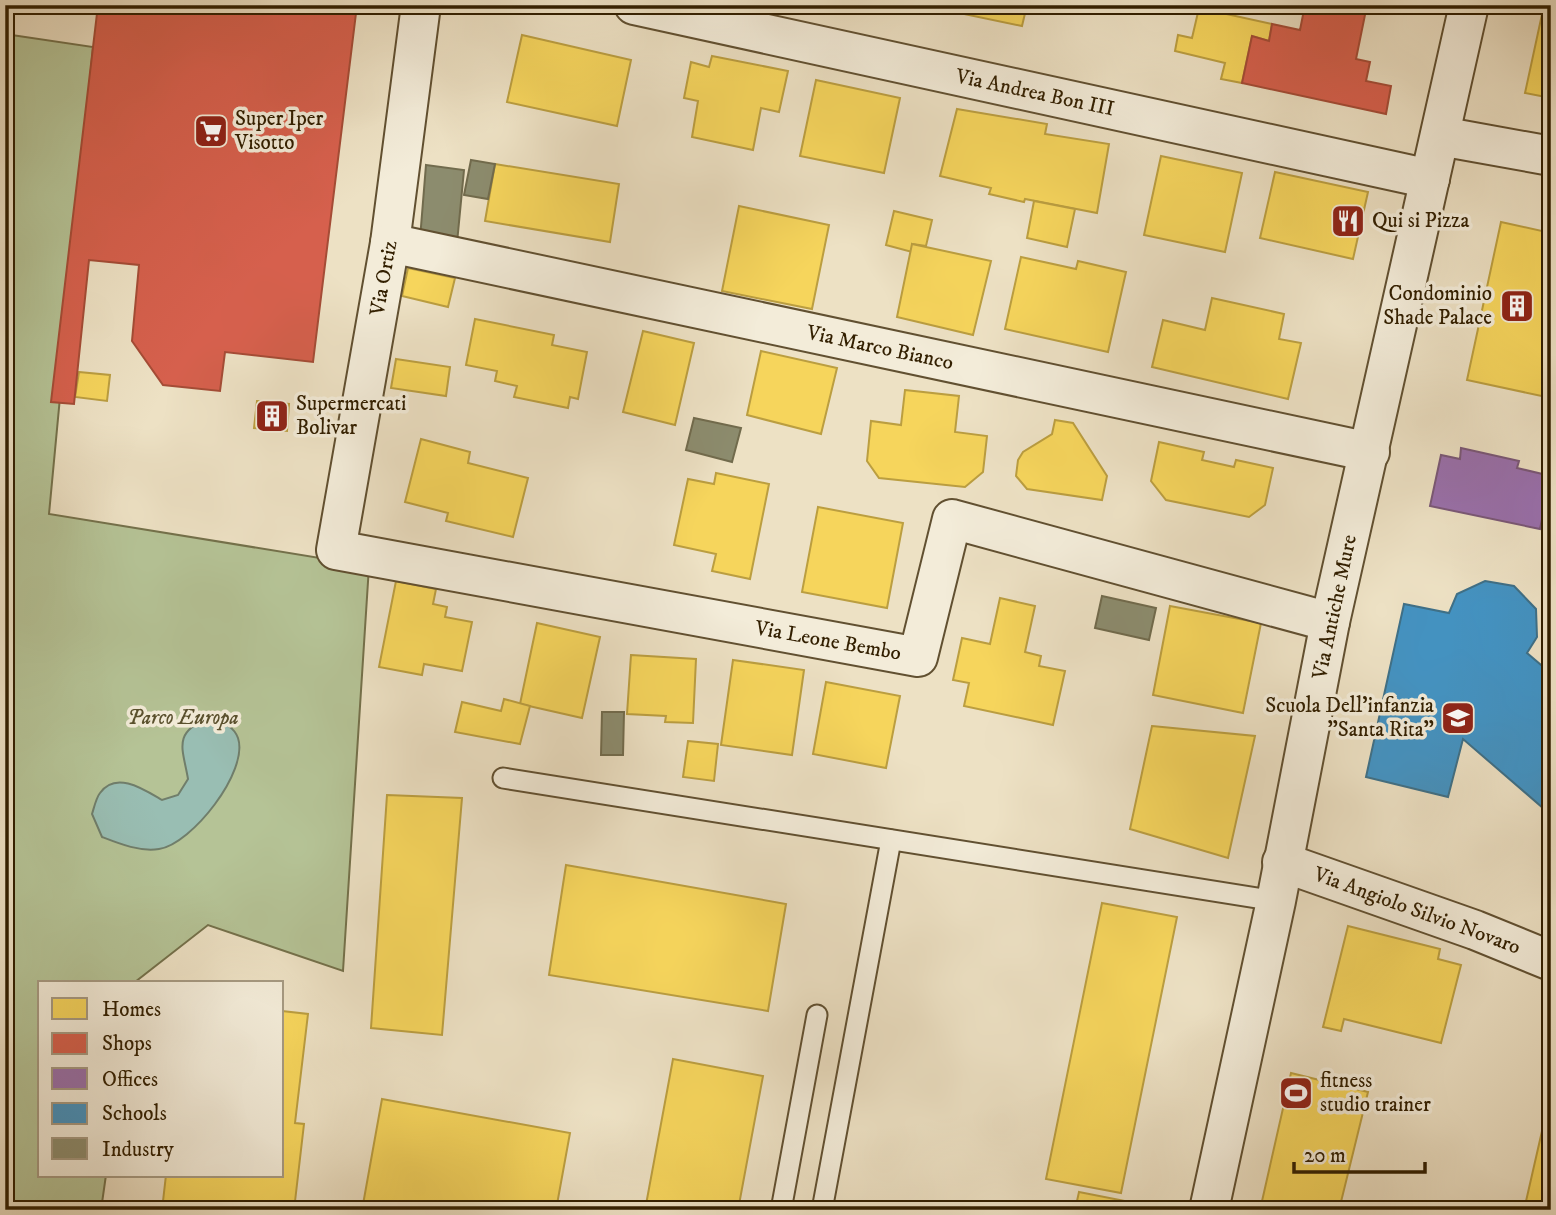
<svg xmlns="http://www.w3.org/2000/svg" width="1556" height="1215" viewBox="0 0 1556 1215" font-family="'IM FELL DW Pica',serif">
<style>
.green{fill:#b5c396;stroke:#74714b;stroke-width:2}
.water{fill:#99beb3;stroke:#707e6b;stroke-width:2}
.homes{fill:#f6d55c;stroke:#bb9e40;stroke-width:2}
.shops{fill:#d6604d;stroke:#a54c36;stroke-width:2}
.offices{fill:#9970ab;stroke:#7a5878;stroke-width:2}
.schools{fill:#4393c3;stroke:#3e7088;stroke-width:2}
.industry{fill:#8c8c6e;stroke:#716b4d;stroke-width:2}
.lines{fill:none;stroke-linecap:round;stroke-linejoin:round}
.service-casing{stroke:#615031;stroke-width:23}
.minor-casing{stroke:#615031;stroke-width:42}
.service{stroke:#f3ecd9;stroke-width:19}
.minor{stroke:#f3ecd9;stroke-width:38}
.labels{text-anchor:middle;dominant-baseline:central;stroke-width:7;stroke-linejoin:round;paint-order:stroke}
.street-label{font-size:21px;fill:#321f00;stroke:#f3ecd9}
.poi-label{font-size:21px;fill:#321f00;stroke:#f3ecd9;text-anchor:start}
.park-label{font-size:21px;font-style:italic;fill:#59502d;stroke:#f3ecd9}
</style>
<rect width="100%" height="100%" fill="#ede1c4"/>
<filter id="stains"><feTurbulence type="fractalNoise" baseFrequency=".00286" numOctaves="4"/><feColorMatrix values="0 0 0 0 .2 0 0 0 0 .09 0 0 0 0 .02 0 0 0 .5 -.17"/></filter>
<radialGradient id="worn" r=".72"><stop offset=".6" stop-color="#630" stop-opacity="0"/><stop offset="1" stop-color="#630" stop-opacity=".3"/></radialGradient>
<polygon class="green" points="5,34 93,47 49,514 369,566 343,971 208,925 135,982 40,982 40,1175 106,1175 101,1210 5,1210"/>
<path class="water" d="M208 718C219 722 233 724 238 738 249 771 192 844 159 849 140 852 120 844 102 837L92 814C94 808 96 798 100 793 116 770 145 790 162 800L178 795 188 779C183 749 172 733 208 718Z"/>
<g class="homes">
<polygon points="966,5 1027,5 1022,26 964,14"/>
<polygon points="1544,5 1551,5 1551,98 1525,93"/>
<polygon points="1199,8 1272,24 1269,41 1252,36 1242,83 1221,79 1225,63 1175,51 1178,35 1192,38"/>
<polygon points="522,35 631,60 617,126 507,102"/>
<polygon points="712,56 788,71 779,112 761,108 753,150 692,137 698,101 684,98 691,62 709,67"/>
<polygon points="816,80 900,98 884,173 800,156"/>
<polygon points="957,109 1047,124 1045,134 1109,144 1097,213 1025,199 1024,202 989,194 991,188 940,176"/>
<polygon points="1161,156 1242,173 1225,252 1144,235"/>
<polygon points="495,164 619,184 610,242 485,221"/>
<polygon points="1275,172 1368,192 1353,259 1260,238"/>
<polygon points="1034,201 1075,209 1067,247 1027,238"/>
<polygon points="739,206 829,225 812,309 722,291"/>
<polygon points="894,211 932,220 926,246 912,244 912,252 886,245"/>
<polygon points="1501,222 1551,233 1551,398 1467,380"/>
<polygon points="912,244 991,261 973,335 897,317"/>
<polygon points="1021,257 1076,269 1078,261 1126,272 1108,352 1005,329"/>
<polygon points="408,268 455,278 448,307 402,296"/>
<polygon points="1212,298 1284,314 1279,339 1301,343 1288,399 1152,367 1163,320 1205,330"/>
<polygon points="475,319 554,335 552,345 587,352 578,399 570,397 568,408 514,397 517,386 495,381 497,371 466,365"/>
<polygon points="643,331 694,343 675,425 623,412"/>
<polygon points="761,351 837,368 821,434 747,415"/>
<polygon points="396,359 450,367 446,396 391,388"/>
<polygon points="79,372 110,375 107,401 75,397"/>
<polygon points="905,390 959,396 955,432 987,436 983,472 965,487 879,478 867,461 871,421 901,425"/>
<polygon points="257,401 289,404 287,431 254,428"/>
<polygon points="1055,420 1073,423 1107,476 1102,500 1027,489 1016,476 1018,460 1023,452 1052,434"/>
<polygon points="421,439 470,452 468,463 528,478 513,537 446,521 448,513 405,502"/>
<polygon points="1159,442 1204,452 1202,460 1234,467 1236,460 1273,468 1265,505 1249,517 1166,500 1151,481"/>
<polygon points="716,473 769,484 750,579 712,571 716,554 674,545 688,479 714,484"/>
<polygon points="818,507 903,523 887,608 802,592"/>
<polygon points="396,581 436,589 433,604 447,607 445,617 472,622 462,671 424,664 422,675 379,667"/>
<polygon points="1000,598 1035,606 1025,652 1041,656 1039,666 1065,671 1053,725 964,706 969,683 953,680 962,638 990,644"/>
<polygon points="1170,606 1261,623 1243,713 1153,695"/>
<polygon points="537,623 600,637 582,718 520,704"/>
<polygon points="631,655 696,659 693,723 665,722 666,716 627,714"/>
<polygon points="733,660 804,670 792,755 721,745"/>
<polygon points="826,682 900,696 886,768 813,754"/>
<polygon points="504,699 530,706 520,744 455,732 462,702 501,711"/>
<polygon points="1152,726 1255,736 1228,858 1130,829"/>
<polygon points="688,741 718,744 714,781 683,777"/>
<polygon points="387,795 462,798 442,1035 371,1028"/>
<polygon points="566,865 786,904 768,1011 549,975"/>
<polygon points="1102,903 1177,917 1121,1193 1046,1179"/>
<polygon points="1348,926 1440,949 1438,959 1461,965 1441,1043 1344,1019 1341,1031 1323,1027"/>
<polygon points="282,1011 308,1014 295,1123 304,1124 294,1210 162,1210 166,1175 282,1175"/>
<polygon points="673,1059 763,1076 738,1210 645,1210"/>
<polygon points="1291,1073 1368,1092 1339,1210 1260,1210"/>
<polygon points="382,1099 570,1133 556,1210 362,1210"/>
<polygon points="1545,1118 1551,1119 1551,1210 1524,1210"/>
<polygon points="1079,1192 1130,1202 1128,1210 1075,1210"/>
</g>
<g class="shops">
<polygon points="98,5 357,5 313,362 225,352 220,391 163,385 132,341 139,265 89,260 74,404 51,402"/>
<polygon points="1305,5 1367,5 1356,59 1370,62 1366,81 1391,86 1386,114 1242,83 1252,36 1269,41 1272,24 1300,30"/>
</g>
<polygon class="offices" points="1461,448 1519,461 1517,468 1551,476 1540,529 1430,506 1441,455 1460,459"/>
<polygon class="schools" points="1485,581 1514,586 1536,609 1537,637 1527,653 1547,670 1551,665 1551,815 1463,739 1448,797 1366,777 1404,604 1449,613 1457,594"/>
<g class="industry">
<polygon points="471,160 495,164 488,199 464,195"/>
<polygon points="426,165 464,170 457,243 420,239"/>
<polygon points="694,418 741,428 732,462 686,450"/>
<polygon points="1102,596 1156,608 1149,640 1095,628"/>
<polygon points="602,712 624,712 623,755 601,755"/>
</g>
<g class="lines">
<g class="service-casing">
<g id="service">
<polyline points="503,778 1276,901"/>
<polyline points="781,1210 817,1015"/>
<polyline points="822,1210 891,840"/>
</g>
</g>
<g class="minor-casing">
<g id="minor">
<polyline points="421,5 390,243 336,550 918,657 952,519 1330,622"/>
<polyline points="634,5 1430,179"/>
<polyline points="1440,136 1551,156"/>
<polyline points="390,243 1370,452"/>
<polyline points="1282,862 1475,930 1551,961"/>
<polyline points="1209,1210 1276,901 1330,622 1469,5"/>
</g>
</g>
<use href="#service" class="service"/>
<use href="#minor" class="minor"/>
</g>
<defs>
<g id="supermarket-square" transform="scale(1.75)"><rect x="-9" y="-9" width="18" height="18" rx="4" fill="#8f2418" stroke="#f3ecd9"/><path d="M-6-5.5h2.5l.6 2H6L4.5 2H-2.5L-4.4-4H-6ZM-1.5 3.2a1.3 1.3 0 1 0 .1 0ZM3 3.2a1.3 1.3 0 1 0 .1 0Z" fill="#fff"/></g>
<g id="restaurant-square" transform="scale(1.75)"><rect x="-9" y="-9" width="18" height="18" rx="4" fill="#8f2418" stroke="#f3ecd9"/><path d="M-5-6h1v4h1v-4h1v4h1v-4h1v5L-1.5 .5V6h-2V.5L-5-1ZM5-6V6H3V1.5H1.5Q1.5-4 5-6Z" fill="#fff"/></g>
<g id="building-square" transform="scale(1.75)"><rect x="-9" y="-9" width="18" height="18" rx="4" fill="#8f2418" stroke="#f3ecd9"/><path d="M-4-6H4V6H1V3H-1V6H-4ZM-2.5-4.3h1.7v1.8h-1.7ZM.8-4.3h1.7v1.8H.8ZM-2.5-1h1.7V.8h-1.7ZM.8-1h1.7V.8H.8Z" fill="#fff"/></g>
<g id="school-square" transform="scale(1.75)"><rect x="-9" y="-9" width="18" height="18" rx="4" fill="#8f2418" stroke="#f3ecd9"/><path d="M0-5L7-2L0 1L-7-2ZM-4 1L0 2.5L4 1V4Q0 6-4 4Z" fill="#fff"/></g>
<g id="stadium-square" transform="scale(1.75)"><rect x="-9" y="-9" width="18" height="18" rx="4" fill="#8f2418" stroke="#f3ecd9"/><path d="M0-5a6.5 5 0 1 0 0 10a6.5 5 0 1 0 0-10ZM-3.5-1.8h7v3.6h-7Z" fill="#fff"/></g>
</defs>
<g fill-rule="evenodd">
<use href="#supermarket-square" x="211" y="131"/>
<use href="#restaurant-square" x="1348" y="221"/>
<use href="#building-square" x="1517" y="306"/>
<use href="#building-square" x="272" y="416"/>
<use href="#school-square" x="1458" y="718"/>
<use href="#stadium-square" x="1296" y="1093"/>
</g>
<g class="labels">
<g class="street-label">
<text transform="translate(1035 93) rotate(12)">Via Andrea Bon III</text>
<text transform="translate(384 278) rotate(-80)">Via Ortiz</text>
<text transform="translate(880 348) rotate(12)">Via Marco Bianco</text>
<text transform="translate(1335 607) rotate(-78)">Via Antiche Mure</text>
<text transform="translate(828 641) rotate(10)">Via Leone Bembo</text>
<text transform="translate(1417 911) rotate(20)">Via Angiolo Silvio Novaro</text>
</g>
<g class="poi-label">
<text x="235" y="119">Super Iper<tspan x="235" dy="24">Visotto</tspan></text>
<text x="1372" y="221">Qui si Pizza</text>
<text x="1492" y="294" text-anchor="end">Condominio<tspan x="1492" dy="24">Shade Palace</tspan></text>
<text x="296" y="404">Supermercati<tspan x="296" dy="24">Bolivar</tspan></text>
<text x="1434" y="706" text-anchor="end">Scuola Dell'infanzia<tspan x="1434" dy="24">"Santa Rita"</tspan></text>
<text x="1320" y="1081">fitness<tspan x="1320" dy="24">studio trainer</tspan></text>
</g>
<g class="park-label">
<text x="183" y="718">Parco Europa</text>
</g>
</g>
<rect width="1556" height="1215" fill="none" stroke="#ede1c4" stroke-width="28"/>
<rect x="7" y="7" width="1542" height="1201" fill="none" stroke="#321f00" stroke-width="3.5"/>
<rect x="14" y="14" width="1528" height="1187" fill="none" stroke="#321f00" stroke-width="2"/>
<rect x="38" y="981" width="245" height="196" fill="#f3ecd9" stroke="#a69a82" stroke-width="2"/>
<rect x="52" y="998" width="35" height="21" fill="#f6d55c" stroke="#a69a82" stroke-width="2"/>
<text x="102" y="1016" font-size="21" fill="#321f00">Homes</text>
<rect x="52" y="1033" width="35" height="21" fill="#d6604d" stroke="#a69a82" stroke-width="2"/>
<text x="102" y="1050" font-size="21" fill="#321f00">Shops</text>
<rect x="52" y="1068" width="35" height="21" fill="#9970ab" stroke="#a69a82" stroke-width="2"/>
<text x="102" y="1086" font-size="21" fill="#321f00">Offices</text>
<rect x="52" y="1103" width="35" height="21" fill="#4393c3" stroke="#a69a82" stroke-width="2"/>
<text x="102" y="1120" font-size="21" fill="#321f00">Schools</text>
<rect x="52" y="1138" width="35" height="21" fill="#8c8c6e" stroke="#a69a82" stroke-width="2"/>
<text x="102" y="1156" font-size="21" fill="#321f00">Industry</text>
<path d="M1294 1162v10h131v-10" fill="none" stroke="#321f00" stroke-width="3.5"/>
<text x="1304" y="1162" font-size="21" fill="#321f00" stroke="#f3ecd9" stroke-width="5" paint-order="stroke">20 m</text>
<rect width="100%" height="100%" filter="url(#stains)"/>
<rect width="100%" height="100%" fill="url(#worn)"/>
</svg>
